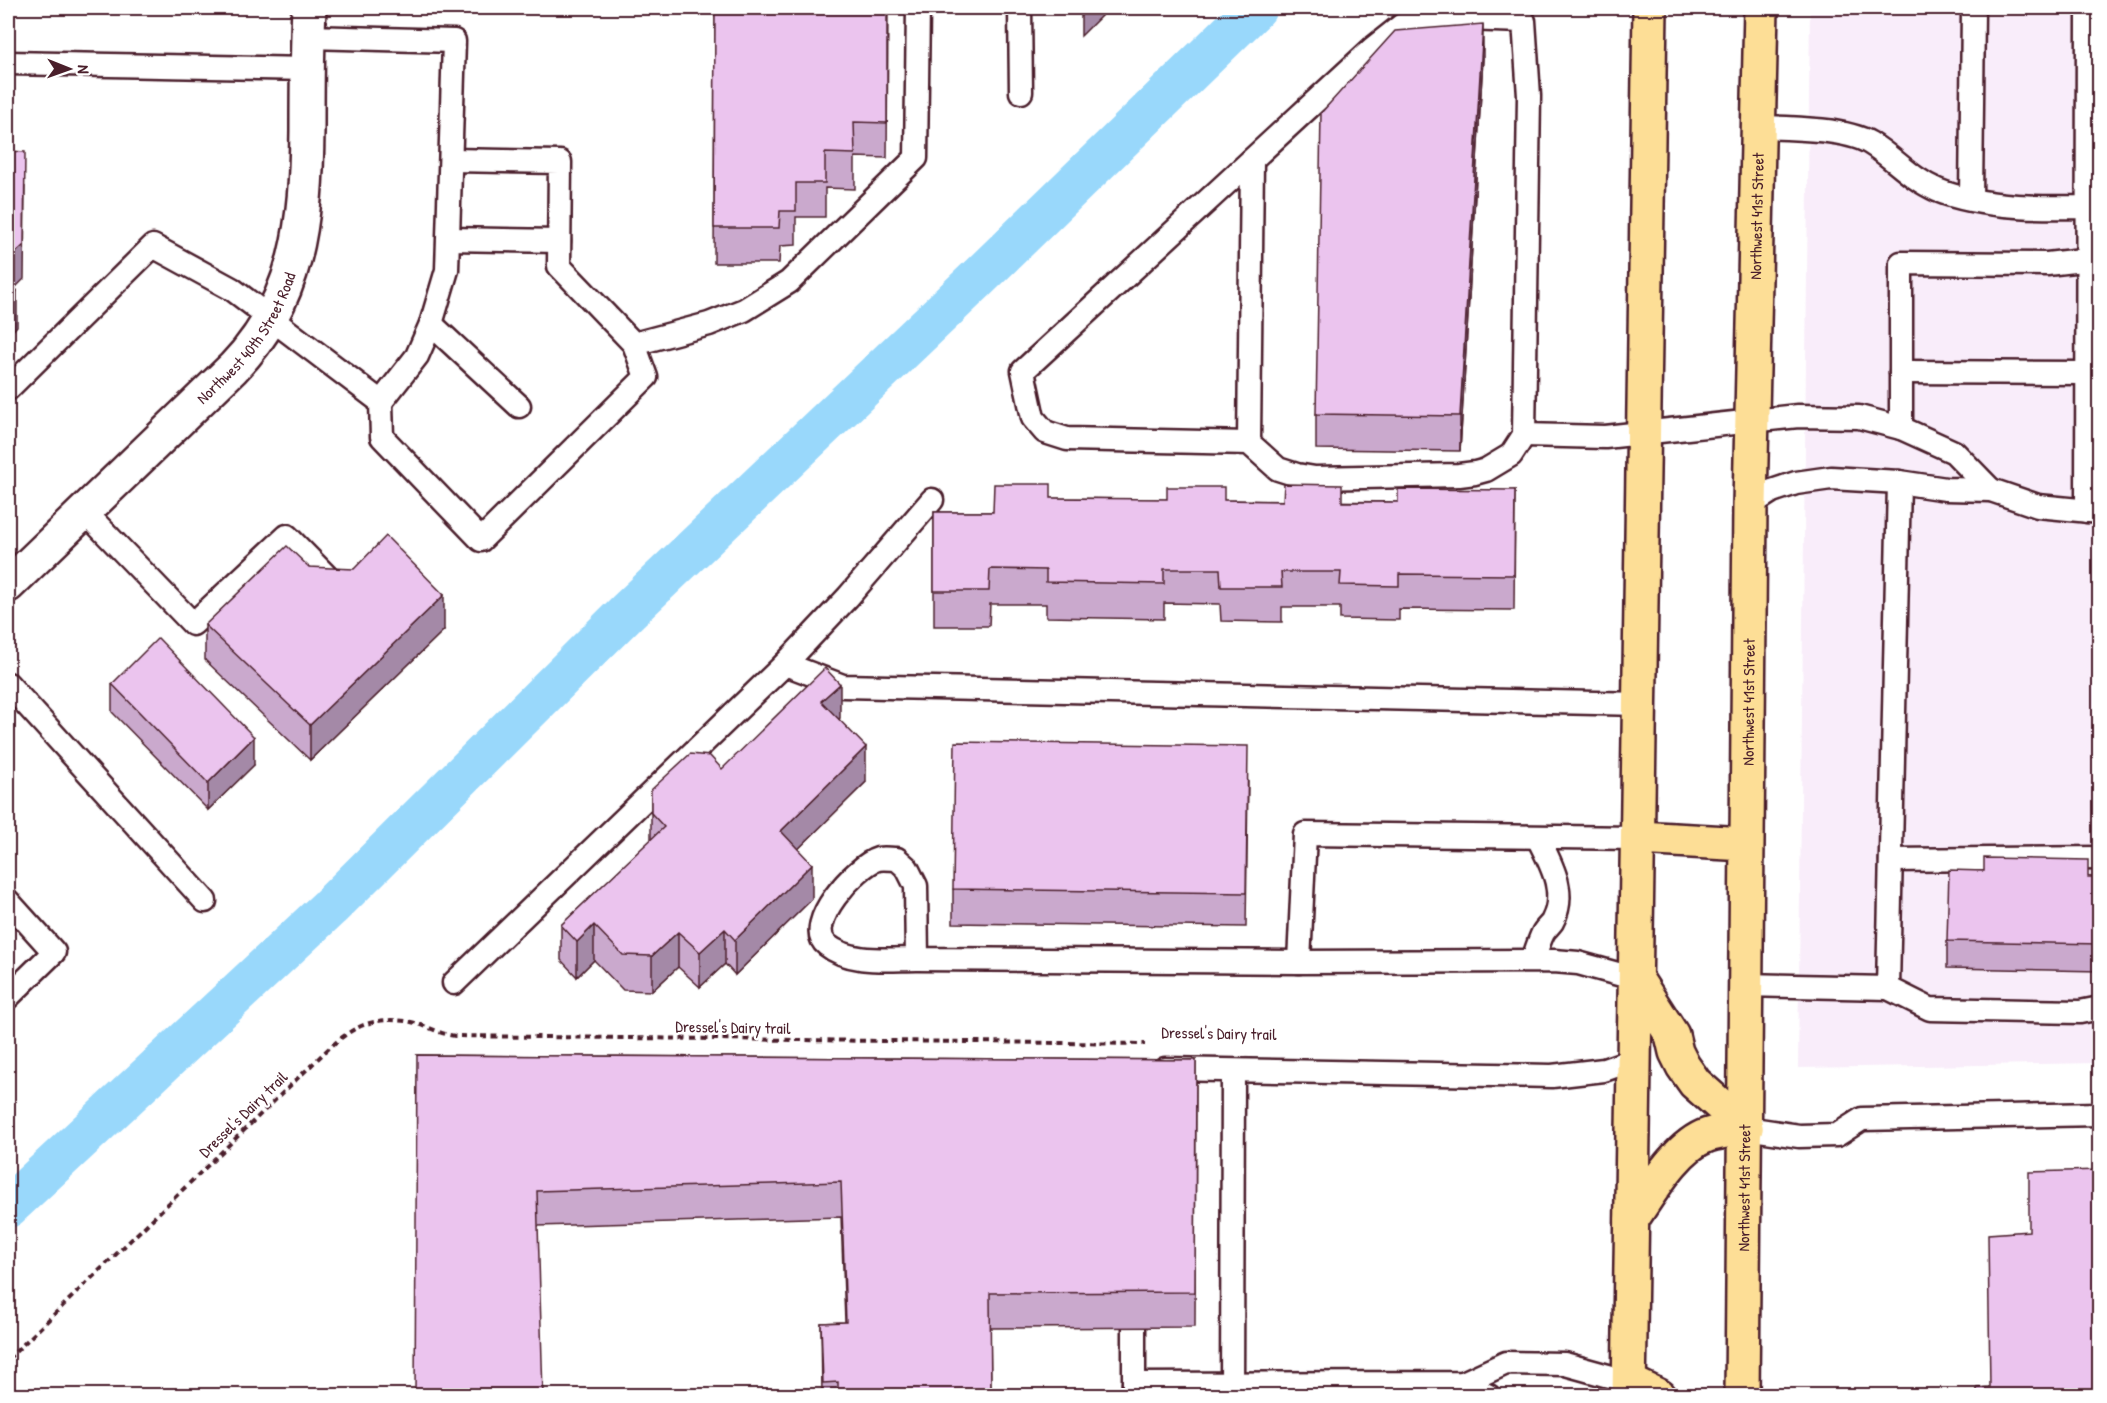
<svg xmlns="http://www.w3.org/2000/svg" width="2107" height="1403" viewBox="0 0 2107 1403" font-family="'Patrick Hand',sans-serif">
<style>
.built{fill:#f9edfa}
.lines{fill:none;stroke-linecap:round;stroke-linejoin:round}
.canal{stroke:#99d8fb;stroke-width:42}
.service-casing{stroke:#4a1f2b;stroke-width:27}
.minor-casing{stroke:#4a1f2b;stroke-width:38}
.primary-casing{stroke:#4a1f2b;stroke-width:38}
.path{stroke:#4a1f2b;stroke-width:4;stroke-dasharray:6 4.5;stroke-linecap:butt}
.service{stroke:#fff;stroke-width:22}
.minor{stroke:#fff;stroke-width:33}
.primary{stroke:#fdde96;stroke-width:33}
.wall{fill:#caa9cd;stroke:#4a1f2b;stroke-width:1.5}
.shaded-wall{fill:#a489a7;stroke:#4a1f2b;stroke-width:1.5}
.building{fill:#ebc4ee;stroke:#4a1f2b;stroke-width:1.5}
.labels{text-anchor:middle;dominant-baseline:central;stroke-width:4.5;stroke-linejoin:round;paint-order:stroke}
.street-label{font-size:16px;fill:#4a1f2b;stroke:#fff}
</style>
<rect width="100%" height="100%" fill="#fff"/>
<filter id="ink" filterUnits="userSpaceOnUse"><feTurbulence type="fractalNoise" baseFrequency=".0167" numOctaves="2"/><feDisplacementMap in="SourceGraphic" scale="12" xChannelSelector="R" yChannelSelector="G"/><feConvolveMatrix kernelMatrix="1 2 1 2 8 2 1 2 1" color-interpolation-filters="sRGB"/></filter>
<g filter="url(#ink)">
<polygon class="built" points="1810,8 2099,8 2099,1063 1798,1068"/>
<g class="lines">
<polyline class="canal" points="8,1207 330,907 627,612 974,282 1256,8"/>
<g class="service-casing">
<g id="service">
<polyline points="1020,8 1021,92"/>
<polygon points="1433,18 1524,21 1529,96 1524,435 1511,455 1486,470 1475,473 1459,475 1315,478 1297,475 1278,469 1249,443 1067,439 1045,432 1033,418 1023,371 1373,48 1402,25"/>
<polyline points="8,63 308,69"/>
<path d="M1758 127C1787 128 1845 128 1870 143 1893 157 1911 179 1937 190 1983 209 2050 208 2100 207"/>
<polyline points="1971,199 1973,8"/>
<polyline points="449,239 559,241"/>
<polyline points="431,324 519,406"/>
<polyline points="634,344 709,324 744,310 789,282 916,158 918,8"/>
<polyline points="1901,372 2089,373"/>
<polyline points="8,389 153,246 232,289 381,402 417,356 431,324 447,270 454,41 308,37"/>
<polyline points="381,402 382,437 481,540 646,377 634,344 559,266 560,162 451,160"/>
<polyline points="1901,428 1901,263 2047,264 2100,258"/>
<polyline points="1524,435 1605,437 1798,416 1859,417 1901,428 1954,452 1991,490"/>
<polyline points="1249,443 1252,160"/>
<polyline points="932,500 848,597 785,664 843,686 1641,704"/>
<polyline points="1750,505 1772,491 1796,483 1831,478 1899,482 1946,489 1991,490 2038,506 2100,512"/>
<polyline points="2087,511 2088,8"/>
<polyline points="85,512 193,624 287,536 339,589"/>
<polyline points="8,684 205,901"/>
<polyline points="1891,860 2100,858"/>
<polyline points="8,901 54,952 8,997"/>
<path d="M917 959 916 886 907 868 897 859C891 859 883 858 878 859 857 865 802 925 827 945 850 964 888 959 917 959L1299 962 1305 834 1638 838"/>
<path d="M1533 960C1536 951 1539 941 1543 933 1545 929 1549 926 1552 922 1568 893 1551 864 1538 838"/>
<polyline points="1299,962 1554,961 1578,963 1636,979"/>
<polyline points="454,983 785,664"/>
<polyline points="1745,985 1888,988 1899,482"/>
<polyline points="1888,988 1930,1009 2080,1012 2100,1008"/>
<polyline points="1165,1069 1552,1076 1604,1070 1635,1059"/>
<polyline points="1746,1128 1799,1136 1837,1135 1862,1119 2100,1114"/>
<polyline points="1463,1383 1489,1396"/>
<polyline points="1134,1384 1463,1383 1506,1363 1565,1364 1630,1382"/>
<polyline points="1134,1396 1134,1328"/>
<polyline points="1232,1396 1233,1071"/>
</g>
</g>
<g class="minor-casing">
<g id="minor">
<path id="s1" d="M8 585 233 368C299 300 306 221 307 131 307 90 307 49 309 8"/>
</g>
</g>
<g class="primary-casing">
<g id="primary">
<polyline points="1638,838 1746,844"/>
<polyline points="1636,979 1672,1035 1676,1052 1683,1066 1695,1083 1746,1128"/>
<path d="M1632 1219C1651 1192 1676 1146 1708 1135 1720 1131 1733 1130 1746 1128"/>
<polyline points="1630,1382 1659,1396"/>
<polyline points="1629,1396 1650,8"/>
<path id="s2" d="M1742 1396 1750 505 1761 8"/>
</g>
</g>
<path class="path" d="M8 1359 300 1076C336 1043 356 1012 411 1022 426 1025 439 1034 455 1036L1145 1044"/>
<use href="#service" class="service"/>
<use href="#minor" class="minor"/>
<use href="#primary" class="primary"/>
</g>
<g class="wall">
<polygon points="715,8 888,8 887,158 855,157 855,189 825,188 825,217 796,217 796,245 780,246 779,263 714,263"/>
<polygon points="1483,58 1460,451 1316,449 1316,414"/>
<polygon points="1515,490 1514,610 1399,609 1399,620 1340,619 1340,607 1282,607 1282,622 1221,621 1220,604 1164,603 1164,619 1046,617 1046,604 990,604 989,626 934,626 934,512 993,512 1051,498 1398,502"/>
<polygon points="309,567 444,630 310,760 205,660 205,625"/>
<polygon points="112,684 254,765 208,810 112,712"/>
<polygon points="840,718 839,719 866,782 798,849 812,899 735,975 725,964 700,987 678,967 652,991 623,990 594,960 577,977 561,960 561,925 651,840 651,790 722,769"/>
<polygon points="1248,781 1246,927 953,923 953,889"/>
<polygon points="2088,877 2100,877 2100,971 1947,968 1947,941"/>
<polygon points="417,1055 1196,1060 1195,1327 990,1328 991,1395 822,1395 821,1323 845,1322 841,1217 538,1226"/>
</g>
<g class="shaded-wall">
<polygon points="1081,8 1109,8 1081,36"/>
<polygon points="1483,24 1483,58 1460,451 1460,416"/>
<polygon points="25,186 24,279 8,295 8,260"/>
<polygon points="17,291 17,326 8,336 8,301"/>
<polygon points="444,595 444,630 310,760 310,725"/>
<polygon points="840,684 840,718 821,736 821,701"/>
<polygon points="254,737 254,765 208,810 208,783"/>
<polygon points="866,747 866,782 781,866 781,831"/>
<polygon points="812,864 812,899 735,975 735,940"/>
<polygon points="594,925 594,960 577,977 577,942"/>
<polygon points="725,929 725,964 700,987 700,952"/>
<polygon points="678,932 678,967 652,991 652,956"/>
</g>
<g class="building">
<polygon points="715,8 887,8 887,123 854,122 855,154 825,153 825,183 796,183 796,211 780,211 779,228 714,228"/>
<polygon points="1483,24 1460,416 1316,414 1321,113 1395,31"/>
<polygon points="8,151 25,152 24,245 8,260"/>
<polygon points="8,281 17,291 8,301"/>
<polygon points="994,484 1051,484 1051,498 1167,499 1167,487 1224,487 1224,500 1283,501 1284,484 1342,485 1342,502 1398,502 1398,489 1515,490 1514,575 1399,574 1399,586 1340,585 1341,572 1281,572 1282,587 1221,587 1220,569 1164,569 1164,584 1046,582 1046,570 990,569 989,591 934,591 934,512 993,512"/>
<polygon points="386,536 444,595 310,725 205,625 287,546 309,567 354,569"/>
<polygon points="158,638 254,737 208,783 112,684"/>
<polygon points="825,668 840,684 821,701 866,747 781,831 812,864 735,940 725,929 700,952 678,932 652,956 623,955 594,925 577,942 561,925 664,827 651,813 651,790 690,754 710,756 722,769"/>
<polygon points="955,742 1248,746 1246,893 953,889"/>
<polygon points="1984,858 2088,860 2088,877 2100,877 2100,944 1947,941 1949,870 1984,871"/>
<polygon points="417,1055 1196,1060 1195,1292 990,1293 991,1395 838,1395 838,1382 823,1383 821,1323 846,1322 841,1182 537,1191 543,1395 415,1395"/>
<polygon points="2100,1170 2100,1395 1977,1395 1977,1388 1990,1387 1988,1234 2029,1231 2029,1172"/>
</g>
</g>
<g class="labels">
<g class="street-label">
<text stroke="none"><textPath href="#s2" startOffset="1180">Northwest 41st Street</textPath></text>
<text stroke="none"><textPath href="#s1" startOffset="345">Northwest 40th Street Road</textPath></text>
<text stroke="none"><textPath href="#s2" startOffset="694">Northwest 41st Street</textPath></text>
<text transform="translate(733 1027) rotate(1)">Dressel's Dairy trail</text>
<text transform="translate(1219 1033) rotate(1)">Dressel's Dairy trail</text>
<text transform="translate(243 1114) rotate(-44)">Dressel's Dairy trail</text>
<text stroke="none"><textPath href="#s2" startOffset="208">Northwest 41st Street</textPath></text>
</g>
</g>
<rect width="2107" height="1403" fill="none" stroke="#fff" stroke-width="30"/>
<rect x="15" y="15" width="2077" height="1373" fill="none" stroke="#4a1f2b" stroke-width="2" filter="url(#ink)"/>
<g transform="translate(69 69) rotate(91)" stroke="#ffffff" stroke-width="4.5" paint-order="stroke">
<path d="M0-4.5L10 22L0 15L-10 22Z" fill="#4a1f2b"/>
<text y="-9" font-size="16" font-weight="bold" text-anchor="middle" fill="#4a1f2b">N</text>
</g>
</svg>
